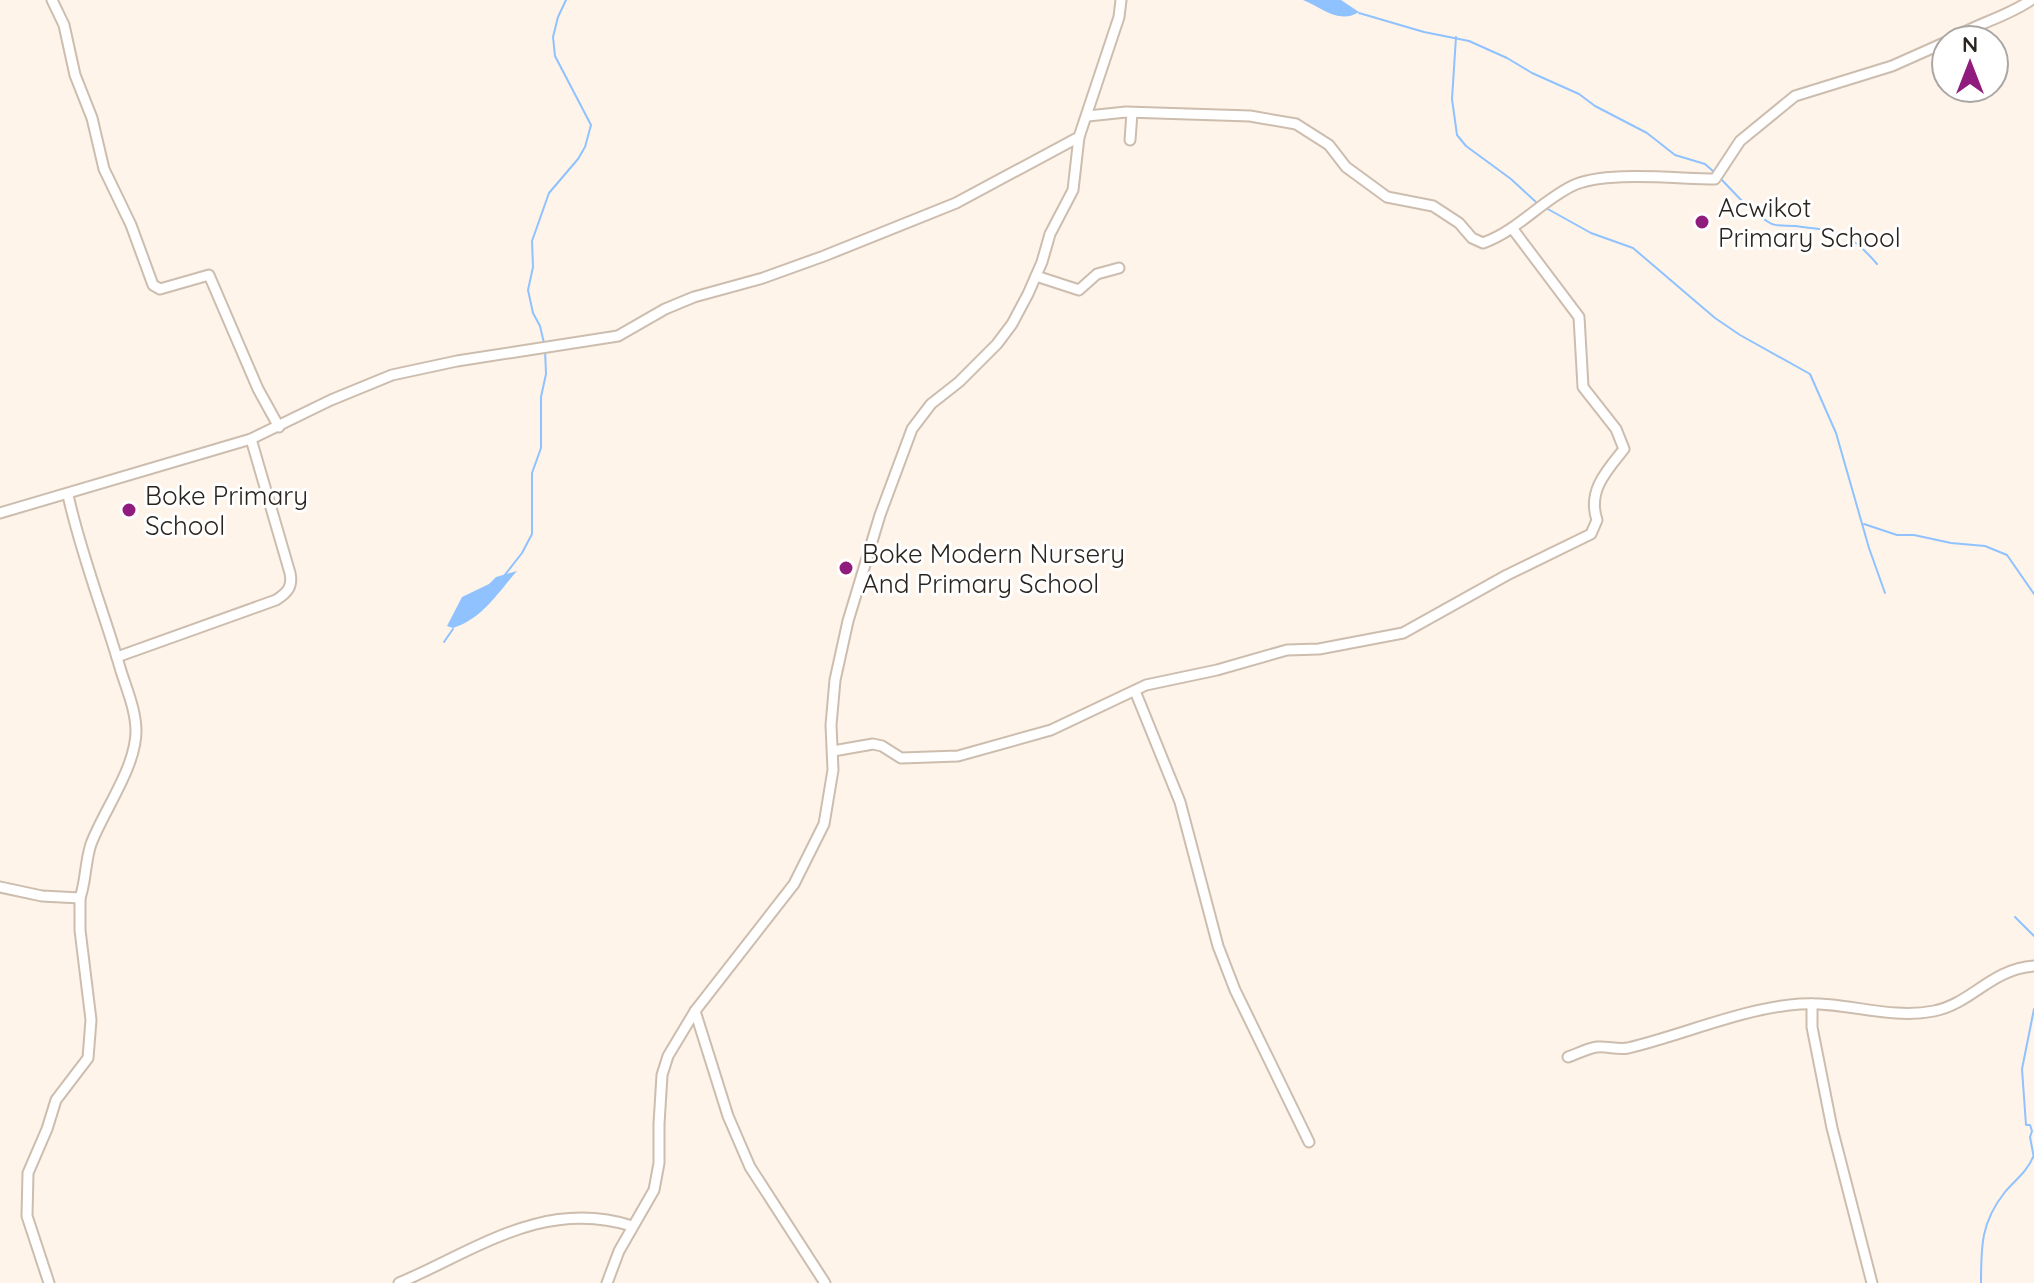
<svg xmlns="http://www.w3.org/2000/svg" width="2034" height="1283" viewBox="0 0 2034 1283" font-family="Quicksand,sans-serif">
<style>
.water{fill:#8fc2fe}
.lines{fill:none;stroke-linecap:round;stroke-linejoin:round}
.stream{stroke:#8fc2fe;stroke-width:2}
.minor-casing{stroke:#cdbdae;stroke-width:13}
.minor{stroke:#fff;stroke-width:9}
.poi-dot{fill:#901d7d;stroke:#fff;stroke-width:3}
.labels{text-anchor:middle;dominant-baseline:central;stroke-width:6;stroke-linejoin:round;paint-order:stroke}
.poi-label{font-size:26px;fill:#2a241f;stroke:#fff;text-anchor:start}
</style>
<rect width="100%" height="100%" fill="#fef4ea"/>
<g class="water">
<path d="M1303 0H1341L1359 12C1339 25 1321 7 1303 0Z"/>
<path d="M517 571C497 594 482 619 453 628L447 626 462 597 489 584 496 577Z"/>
</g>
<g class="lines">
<g class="stream">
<polyline points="1359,13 1424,32 1469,41 1507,58 1532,73 1579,94 1595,106 1647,133 1675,155 1705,164 1714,172"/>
<polyline points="1456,37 1452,99 1457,135 1466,146 1511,179 1537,203"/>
<path d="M1719 177C1735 193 1749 211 1770 223 1776 227 1787 225 1795 226 1837 231 1849 231 1877 264"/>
<polyline points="1546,208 1591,233 1633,248 1715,318 1740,335 1810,374 1836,433 1869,548 1885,593"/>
<polyline points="544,343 540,326 533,313 528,290 533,267 532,241 549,193 578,159 585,147 591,125 555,56 553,37 558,17 566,0"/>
<polyline points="1864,524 1897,535 1914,535 1951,543 1985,546 2007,555 2034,594"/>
<polyline points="504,576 522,553 532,534 532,473 541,448 541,397 546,374 545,349"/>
<polyline points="444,642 453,629"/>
<polyline points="2015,917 2034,936"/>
<polyline points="2034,1009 2022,1069 2026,1125 2030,1125 2032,1131 2030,1137 2034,1158"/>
<path d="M1981 1283C1981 1246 1981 1222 2005 1192 2015 1180 2027 1172 2033 1157"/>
</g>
<g class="minor-casing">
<g id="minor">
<polyline points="52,0 64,25 75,75 92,118 104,169 131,225 153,285 160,289 209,275 258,389 279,427"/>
<path d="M1950 40C1975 24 2007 17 2031 0"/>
<path d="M1088 116 1126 112 1250 116 1296 124 1329 145 1346 167 1387 197 1433 206 1459 223 1472 238 1483 243C1517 231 1540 202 1572 186 1604 170 1678 179 1715 179L1740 141 1795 96 1892 66 1946 42"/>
<polyline points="1130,140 1132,113"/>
<polyline points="1036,276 1079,290 1097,274 1119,268"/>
<polyline points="0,513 251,439 331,400 392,375 457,361 618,336 665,309 694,297 763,278 824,256 956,203 1079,137"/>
<path d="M117 657 276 600C287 593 293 587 290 573L251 439"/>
<polyline points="1135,691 1180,802 1218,946 1235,990 1309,1142"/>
<path d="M833 751 873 744 882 746 901 758 958 756 1051 730 1146 685 1217 670 1287 650 1319 649 1403 633 1507 575 1591 534 1597 520C1587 491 1607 470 1624 449L1616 429 1583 387 1579 317 1512 228"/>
<path d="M0 887 42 896 80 898C86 881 85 862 91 844 104 810 136 767 136 731 136 711 127 690 121 671 104 612 81 555 68 495"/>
<polyline points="1812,1004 1812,1027 1832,1128 1872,1283"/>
<polyline points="695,1011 728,1116 750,1167 825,1283"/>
<path d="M1568 1057C1577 1054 1588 1048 1597 1047 1608 1046 1617 1050 1628 1048 1683 1035 1743 1008 1800 1004 1845 1001 1889 1020 1934 1011 1971 1004 1991 969 2034 966"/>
<polyline points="49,1283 27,1216 28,1173 47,1129 56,1100 88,1058 91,1020 80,930 80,898"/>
<path d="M399 1283C476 1250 544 1198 632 1226"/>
<polyline points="607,1283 619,1251 654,1190 659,1163 659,1124 662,1075 668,1056 695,1011 794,884 824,824 833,770 831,725 835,680 848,621 880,515 912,429 931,404 959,382 997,344 1012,324 1028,294 1042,262 1050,234 1073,190 1079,137 1119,17 1121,0"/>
</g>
</g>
<use href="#minor" class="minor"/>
</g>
<g class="poi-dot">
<circle cx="1702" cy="222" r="8"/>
<circle cx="129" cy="510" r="8"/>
<circle cx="846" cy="568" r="8"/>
</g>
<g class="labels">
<g class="poi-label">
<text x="1718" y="207">Acwikot<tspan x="1718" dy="30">Primary School</tspan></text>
<text x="145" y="495">Boke Primary<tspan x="145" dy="30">School</tspan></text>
<text x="862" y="553">Boke Modern Nursery<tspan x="862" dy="30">And Primary School</tspan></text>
</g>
</g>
<g transform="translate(1970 64)"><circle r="38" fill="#ffffff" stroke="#aaa7a5" stroke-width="2"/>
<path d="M0-6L14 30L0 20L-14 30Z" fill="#901d7d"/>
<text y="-12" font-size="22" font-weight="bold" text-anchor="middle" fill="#2a241f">N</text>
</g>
</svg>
